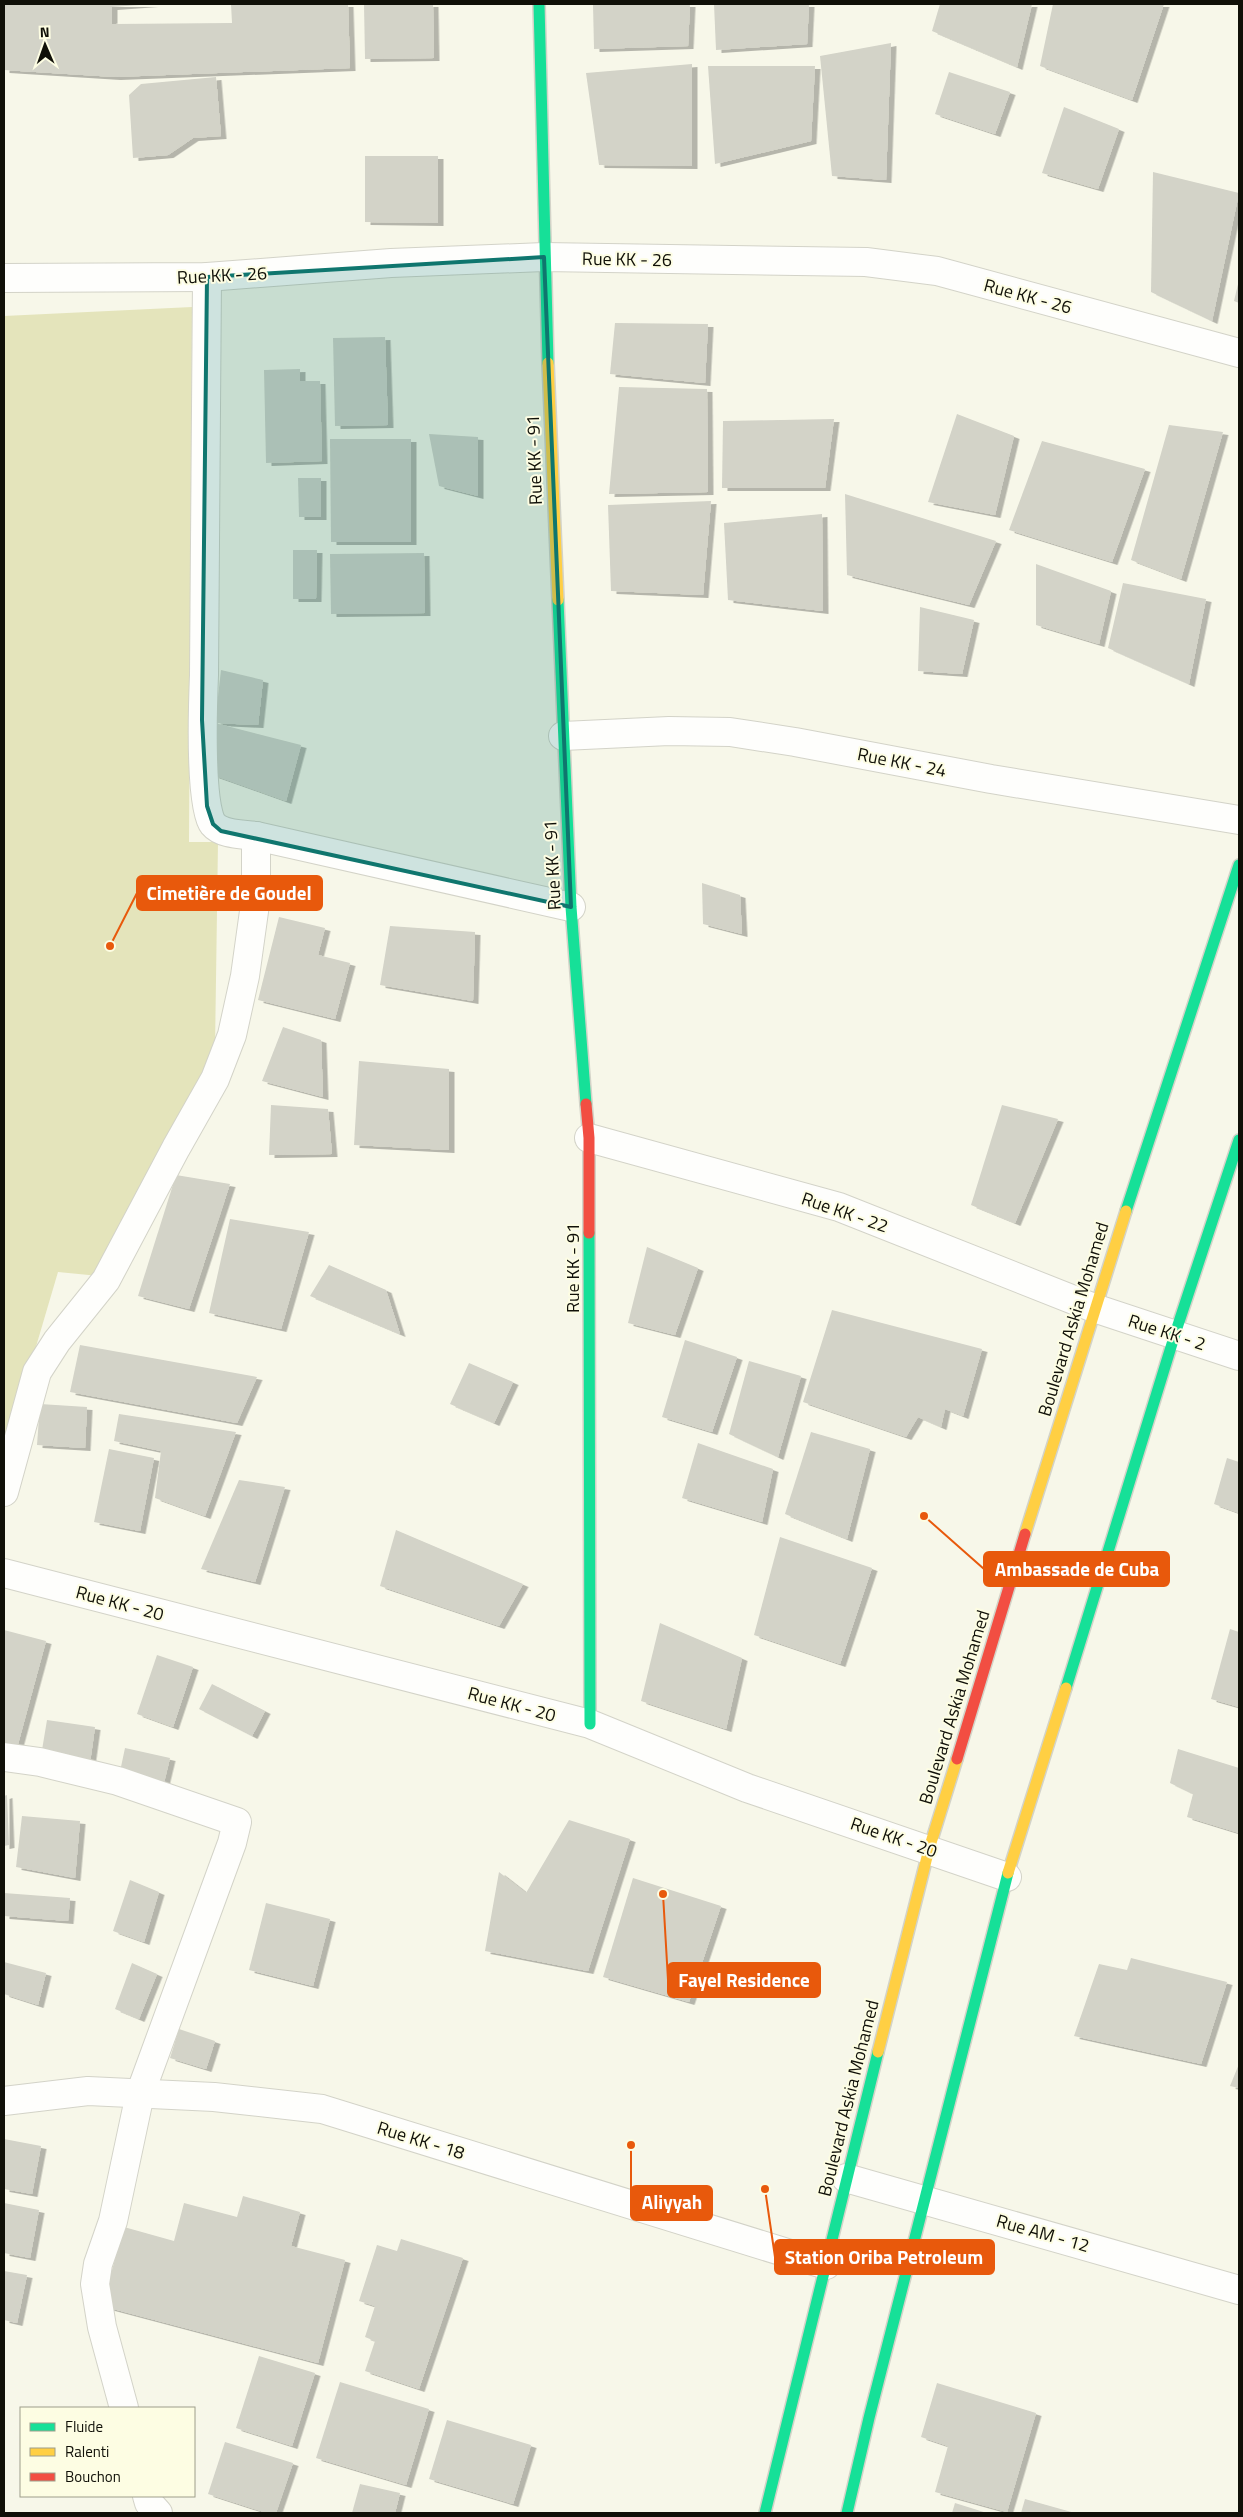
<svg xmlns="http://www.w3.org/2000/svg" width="1243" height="2517" viewBox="0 0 1243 2517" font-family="'Titillium Web',sans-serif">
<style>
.green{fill:#e4e4bb}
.building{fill:#d3d3c8;filter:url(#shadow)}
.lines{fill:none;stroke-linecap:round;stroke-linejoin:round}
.street-casing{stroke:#d3d3c8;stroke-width:30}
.fast-casing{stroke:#d3d3c8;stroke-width:14}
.slow-casing{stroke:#d3d3c8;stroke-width:14}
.jam-casing{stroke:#d3d3c8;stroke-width:14}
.street{stroke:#fefefc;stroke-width:28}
.fast{stroke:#16e098;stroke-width:11}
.slow{stroke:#ffcf43;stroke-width:11}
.jam{stroke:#f24e42;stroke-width:11}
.marked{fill:#0f766e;fill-opacity:0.2;stroke:#0f766e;stroke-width:4;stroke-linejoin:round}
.labels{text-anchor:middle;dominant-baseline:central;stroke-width:4;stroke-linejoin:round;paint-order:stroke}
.street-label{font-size:18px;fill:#101008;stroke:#fdfde3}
.leader{fill:none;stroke:#e8590c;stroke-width:2}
.callout-dot{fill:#e8590c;stroke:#fdfde3;stroke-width:2}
.callout{fill:#e8590c;stroke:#e8590c;stroke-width:2}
.callout-label{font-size:19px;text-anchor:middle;font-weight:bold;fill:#fff}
</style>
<defs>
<filter id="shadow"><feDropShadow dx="5.5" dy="3" stdDeviation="0" flood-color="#0004"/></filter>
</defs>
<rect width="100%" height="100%" fill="#f7f7e9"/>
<polygon class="green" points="192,307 189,842 218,842 215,1049 99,1276 58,1272 4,1455 4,316"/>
<g class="building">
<polygon points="4,4 153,4 112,7 112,24 232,23 231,4 348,4 350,68 115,77 4,70"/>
<polygon points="364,4 433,4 434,58 365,59"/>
<polygon points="593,4 690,4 688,46 594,49"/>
<polygon points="714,4 809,4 807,44 716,50"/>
<polygon points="940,4 1032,4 1017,67 932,31"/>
<polygon points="1053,4 1164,4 1132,100 1040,66"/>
<polygon points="891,43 886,180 832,176 820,56"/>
<polygon points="692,64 692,166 599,165 586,73"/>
<polygon points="708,66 815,66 811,141 715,164"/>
<polygon points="949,72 1010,92 995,134 935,114"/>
<polygon points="216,77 221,136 193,138 168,155 133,158 129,95 141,84"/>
<polygon points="1064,107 1119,129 1098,189 1042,173"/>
<polygon points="365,156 438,156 438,223 365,222"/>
<polygon points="1153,172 1239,193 1212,321 1151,292"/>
<polygon points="1239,280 1239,303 1234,301"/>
<polygon points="615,323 708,324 705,383 610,374"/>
<polygon points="385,337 388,425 335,426 333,338"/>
<polygon points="300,369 300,381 320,381 322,461 266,463 264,370"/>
<polygon points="619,387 707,389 708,492 609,494"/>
<polygon points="957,414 1014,436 995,515 928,502"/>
<polygon points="834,419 825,488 722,488 723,421"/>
<polygon points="1169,425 1223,432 1181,579 1131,560"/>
<polygon points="429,434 478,437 478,496 439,486"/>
<polygon points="330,439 411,439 411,542 331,542"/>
<polygon points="1042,441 1145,469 1112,562 1009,530"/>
<polygon points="298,478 321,478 321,517 299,517"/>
<polygon points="845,494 996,541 969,605 847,575"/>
<polygon points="711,501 703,595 611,591 608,505"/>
<polygon points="822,514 823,611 728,600 724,523"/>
<polygon points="293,550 317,550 316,599 293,599"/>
<polygon points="424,553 425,613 331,614 330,554"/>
<polygon points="1036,564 1111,591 1099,644 1036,625"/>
<polygon points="1123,583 1206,599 1189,684 1108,648"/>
<polygon points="920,607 974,620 962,674 918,671"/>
<polygon points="221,670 263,680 258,725 215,723"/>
<polygon points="215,723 301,745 286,801 213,775"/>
<polygon points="702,883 740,895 742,934 703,924"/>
<polygon points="279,917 325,928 318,955 350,963 335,1019 258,1000"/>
<polygon points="390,926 475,932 473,1001 380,985"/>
<polygon points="283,1027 321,1040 323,1097 262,1081"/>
<polygon points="359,1061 449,1069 449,1150 354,1145"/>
<polygon points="271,1105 328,1109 332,1154 269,1155"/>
<polygon points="1002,1105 1058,1119 1015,1223 971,1205"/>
<polygon points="176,1175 230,1184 189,1309 138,1296"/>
<polygon points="230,1219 309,1232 281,1329 209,1313"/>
<polygon points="647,1247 698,1268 675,1335 628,1323"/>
<polygon points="329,1265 386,1290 400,1334 310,1296"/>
<polygon points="832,1310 982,1349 963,1416 945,1409 941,1427 918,1417 906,1437 803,1402"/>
<polygon points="685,1340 737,1357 712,1432 662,1417"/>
<polygon points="80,1345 257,1377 237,1423 70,1392"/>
<polygon points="749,1361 801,1376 778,1457 729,1434"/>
<polygon points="469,1363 513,1382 494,1423 450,1404"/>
<polygon points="40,1404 87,1407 85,1448 37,1445"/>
<polygon points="119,1414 236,1432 205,1516 155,1498 161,1451 114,1441"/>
<polygon points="811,1432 870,1449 847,1539 785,1514"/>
<polygon points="698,1443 773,1469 762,1522 682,1498"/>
<polygon points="109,1449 154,1458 140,1531 94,1522"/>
<polygon points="1227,1458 1239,1462 1239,1513 1214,1504"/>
<polygon points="239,1480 285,1487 255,1582 201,1569"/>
<polygon points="396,1530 523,1584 499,1626 380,1586"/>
<polygon points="780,1537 872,1568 840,1664 754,1635"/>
<polygon points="660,1623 742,1658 726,1729 641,1701"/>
<polygon points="1230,1629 1239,1632 1239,1707 1211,1699"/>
<polygon points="4,1630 46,1641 14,1759 4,1756"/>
<polygon points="157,1655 193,1667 173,1727 137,1714"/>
<polygon points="212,1684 265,1711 252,1736 199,1709"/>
<polygon points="47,1720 95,1727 89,1770 40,1762"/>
<polygon points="125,1748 170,1758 162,1791 118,1781"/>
<polygon points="1178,1749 1239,1768 1239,1833 1187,1817 1193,1794 1170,1783"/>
<polygon points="7,1795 9,1845 4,1846 4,1796"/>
<polygon points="22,1816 80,1821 75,1878 16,1867"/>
<polygon points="569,1820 630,1839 588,1971 485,1951 499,1872 526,1893"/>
<polygon points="633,1878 721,1906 689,2002 603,1977"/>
<polygon points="130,1880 159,1892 144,1942 113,1931"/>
<polygon points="4,1893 70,1898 68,1921 4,1916"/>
<polygon points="266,1903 330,1919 313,1986 249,1970"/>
<polygon points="1131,1958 1227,1982 1201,2064 1074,2036 1099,1964 1127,1970"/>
<polygon points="4,1962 46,1973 38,2005 4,1994"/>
<polygon points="132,1963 157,1974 139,2019 115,2009"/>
<polygon points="179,2029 215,2041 206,2069 170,2058"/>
<polygon points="1239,2064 1239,2088 1230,2086"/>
<polygon points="4,2139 41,2146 32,2194 4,2189"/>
<polygon points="243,2196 300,2212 291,2246 345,2260 318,2363 102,2306 124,2227 174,2241 184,2203 237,2217"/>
<polygon points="4,2203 39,2210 30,2258 4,2253"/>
<polygon points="401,2239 463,2258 419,2389 365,2371 375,2341 365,2337 375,2306 359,2301 377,2245 397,2251"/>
<polygon points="4,2271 27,2275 17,2323 4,2320"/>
<polygon points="259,2356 315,2373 292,2446 236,2428"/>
<polygon points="340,2382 429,2409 406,2485 316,2458"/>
<polygon points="937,2383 1036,2413 1007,2512 935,2492 948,2446 921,2437"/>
<polygon points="447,2420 531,2445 513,2504 429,2479"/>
<polygon points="225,2442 293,2463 276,2513 267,2513 208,2494"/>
<polygon points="360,2484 400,2493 395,2513 352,2513"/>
<polygon points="1025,2499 1075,2513 1021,2513"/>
<polygon points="955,2503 987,2513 952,2513"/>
</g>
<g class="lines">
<g class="street-casing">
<g id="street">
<path d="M207 277 204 675C203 700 199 808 213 824 222 835 243 834 256 836L571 907"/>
<polyline points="4,278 207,277 391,263 544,257 866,262 937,271 1239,353"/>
<polyline points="563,736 669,731 730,732 795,742 991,779 1239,820"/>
<polyline points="589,1138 839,1207 1094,1308 1239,1356"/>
<polyline points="4,1492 37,1372 57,1341 106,1280 176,1148 215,1079 232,1035 245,976 256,897 256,836"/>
<polyline points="4,1573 590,1724 747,1788 1007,1877"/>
<polyline points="4,1757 40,1762 118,1781 237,1822 232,1843 140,2094 113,2221 98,2264 95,2284 102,2327 124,2408"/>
<polyline points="4,2101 88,2091 214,2097 322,2109 826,2265"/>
<polyline points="846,2178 1239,2290"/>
<polyline points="147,2496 149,2503 158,2513"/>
</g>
</g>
<g class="fast-casing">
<g id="fast">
<polyline points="539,4 548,363"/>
<polyline points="558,600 571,907 586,1104"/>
<polyline points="1126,1211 1239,865"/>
<polyline points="589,1233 590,1724"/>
<polyline points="1066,1688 1175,1334 1239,1140"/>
<polyline points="765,2513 878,2052"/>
<polyline points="847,2513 869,2418 1008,1873"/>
</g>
</g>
<g class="slow-casing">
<g id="slow">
<polyline points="548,363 558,600"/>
<polyline points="1025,1534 1126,1211"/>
<polyline points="1008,1873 1066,1688"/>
<polyline points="878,2052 929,1849 957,1759"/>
</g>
</g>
<g class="jam-casing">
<g id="jam">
<polyline points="586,1104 589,1138 589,1233"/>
<polyline points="957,1759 1025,1534"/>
</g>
</g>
<use href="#street" class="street"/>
<use href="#fast" class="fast"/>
<use href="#slow" class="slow"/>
<use href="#jam" class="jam"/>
</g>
<path class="marked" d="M544 257 571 907 221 831 213 824 207 806 202 720 207 277Z"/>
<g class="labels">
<g class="street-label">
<text transform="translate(627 259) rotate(1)">Rue KK - 26</text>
<text transform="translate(222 275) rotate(-3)">Rue KK - 26</text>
<text transform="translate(1028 296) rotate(15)">Rue KK - 26</text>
<text transform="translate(534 460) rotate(-92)">Rue KK - 91</text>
<text transform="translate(902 762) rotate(11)">Rue KK - 24</text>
<text transform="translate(552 865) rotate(-93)">Rue KK - 91</text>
<text transform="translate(845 1212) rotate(19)">Rue KK - 22</text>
<text transform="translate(572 1268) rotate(-90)">Rue KK - 91</text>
<text transform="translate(1073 1319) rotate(-73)">Boulevard Askia Mohamed</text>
<text transform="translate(1167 1332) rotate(18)">Rue KK - 2</text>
<text transform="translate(120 1603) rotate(15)">Rue KK - 20</text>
<text transform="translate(512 1704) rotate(15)">Rue KK - 20</text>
<text transform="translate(954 1707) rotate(-73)">Boulevard Askia Mohamed</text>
<text transform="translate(894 1837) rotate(19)">Rue KK - 20</text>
<text transform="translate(848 2098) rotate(-76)">Boulevard Askia Mohamed</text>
<text transform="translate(421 2140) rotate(17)">Rue KK - 18</text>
<text transform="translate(1043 2233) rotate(16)">Rue AM - 12</text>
</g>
</g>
<path class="leader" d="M110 946L137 893M924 1516L984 1569M663 1894L668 1980M631 2145L631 2203M765 2189L775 2257"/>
<g class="callout-dot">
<circle cx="110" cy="946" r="5"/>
<circle cx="924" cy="1516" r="5"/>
<circle cx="663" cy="1894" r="5"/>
<circle cx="631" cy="2145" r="5"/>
<circle cx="765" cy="2189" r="5"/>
</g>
<g class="callout">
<rect x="137" y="876" width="185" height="34" rx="5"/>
<rect x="984" y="1552" width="185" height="34" rx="5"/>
<rect x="668" y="1963" width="152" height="34" rx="5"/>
<rect x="631" y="2186" width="81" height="34" rx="5"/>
<rect x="775" y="2240" width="219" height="34" rx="5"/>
</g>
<g class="callout-label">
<text x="229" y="900">Cimetière de Goudel</text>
<text x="1077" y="1576">Ambassade de Cuba</text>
<text x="744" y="1987">Fayel Residence</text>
<text x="672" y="2209">Aliyyah</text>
<text x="884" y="2264">Station Oriba Petroleum</text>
</g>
<rect width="1243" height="2517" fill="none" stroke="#101008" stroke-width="10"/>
<rect x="20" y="2407" width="175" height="90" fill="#fdfde3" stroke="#9e9e8b"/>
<rect x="30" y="2423" width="25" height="8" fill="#16e098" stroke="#9e9e8b"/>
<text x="65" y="2432" font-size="15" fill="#101008">Fluide</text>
<rect x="30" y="2448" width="25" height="8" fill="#ffcf43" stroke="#9e9e8b"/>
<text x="65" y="2457" font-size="15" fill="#101008">Ralenti</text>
<rect x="30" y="2473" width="25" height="8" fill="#f24e42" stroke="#9e9e8b"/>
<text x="65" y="2482" font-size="15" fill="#101008">Bouchon</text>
<g transform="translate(45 45) rotate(358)" stroke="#fdfde3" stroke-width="4" paint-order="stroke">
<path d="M0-4L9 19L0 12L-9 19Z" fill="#101008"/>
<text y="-8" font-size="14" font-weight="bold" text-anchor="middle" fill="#101008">N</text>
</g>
</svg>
